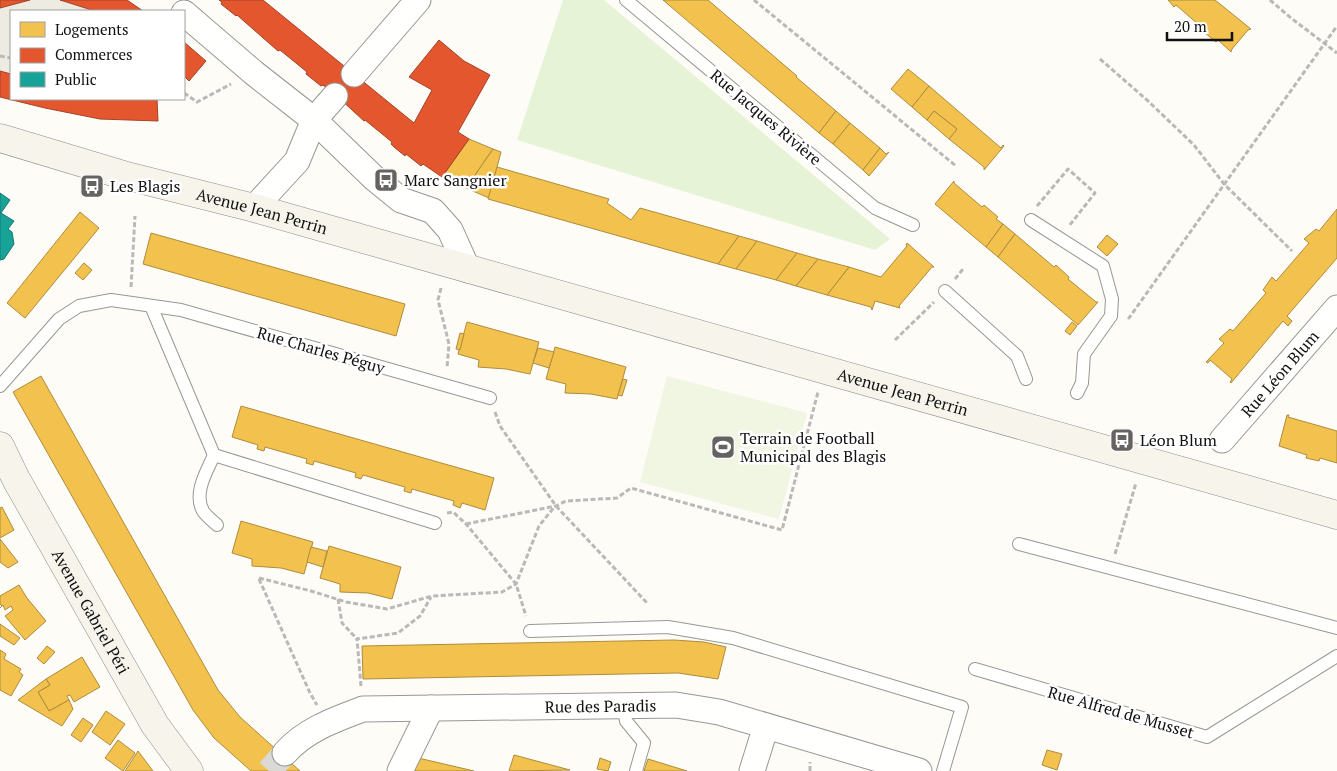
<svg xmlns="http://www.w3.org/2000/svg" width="1337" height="771" viewBox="0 0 1337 771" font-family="'PT Serif',serif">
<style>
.green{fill:#e7f3d7}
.pitch{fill:#f0f6e1}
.plaza{fill:#edebe2}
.homes{fill:#f2c14e;stroke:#ae8c3c}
.shops{fill:#e4572e;stroke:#a54225}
.public{fill:#17a398;stroke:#157770}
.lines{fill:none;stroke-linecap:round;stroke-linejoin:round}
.street-tunnel{stroke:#dad9d4;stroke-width:25;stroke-dasharray:25 12;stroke-linecap:butt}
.lane-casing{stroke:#979795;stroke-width:14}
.street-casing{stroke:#979795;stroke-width:27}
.secondary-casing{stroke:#8e8d8b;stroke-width:29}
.path{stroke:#b9b9b8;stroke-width:3;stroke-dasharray:5 2.5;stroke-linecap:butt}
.lane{stroke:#fffffe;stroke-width:12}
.street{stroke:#fffffe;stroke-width:25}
.secondary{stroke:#f6f4eb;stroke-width:28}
.labels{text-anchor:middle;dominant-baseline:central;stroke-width:5;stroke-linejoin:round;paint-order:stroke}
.street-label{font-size:16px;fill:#111;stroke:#fff}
.poi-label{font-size:16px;fill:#111;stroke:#fff;text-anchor:start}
</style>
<rect width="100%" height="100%" fill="#fdfcf7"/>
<polygon class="green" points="563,0 604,0 890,239 875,250 517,140"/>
<polygon class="pitch" points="667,376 807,413 779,519 640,482"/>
<polygon class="plaza" points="30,0 60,0 95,11 11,11 11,74 0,71 0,8"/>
<g class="homes">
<polygon points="663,0 708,0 797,76 796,77 836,111 819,133"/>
<polygon points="1168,0 1215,0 1251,29 1248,30 1232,49 1231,52 1218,40 1216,42 1198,27 1199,25 1176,5 1174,7"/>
<polygon points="908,69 929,86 912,107 891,89"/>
<polygon points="929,86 1001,148 1003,145 1004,146 984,170 984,167 949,139 957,129 934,111 927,120 912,107"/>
<polygon points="836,111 850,123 833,144 819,133"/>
<polygon points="934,111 957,129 949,139 927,120"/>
<polygon points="850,123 880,148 863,170 833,144"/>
<polygon points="469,139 493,149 466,188 442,177"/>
<polygon points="880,148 886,154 889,152 869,176 863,170"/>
<polygon points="493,149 501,152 489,198 466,188"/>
<polygon points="497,167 609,199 607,203 631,220 640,208 739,236 718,264 488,199"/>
<polygon points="954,181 954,183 982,207 984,205 998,217 996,219 1003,224 986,247 935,204"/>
<polygon points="1337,209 1337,258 1287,316 1292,321 1288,326 1283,321 1231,383 1230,382 1232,379 1210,360 1208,363 1206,362 1224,343 1219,339 1230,329 1233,331 1266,293 1263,290 1272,277 1276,281 1309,243 1304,239 1316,229 1319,231"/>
<polygon points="80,212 99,228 25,318 7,303"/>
<polygon points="1003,224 1015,234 998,257 986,247"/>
<polygon points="151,233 405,304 396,336 143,264"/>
<polygon points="1015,234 1054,267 1056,265 1069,277 1068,279 1096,302 1098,302 1078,325 998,257"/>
<polygon points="1107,235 1118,244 1107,256 1097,247"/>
<polygon points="739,236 757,241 736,269 718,264"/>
<polygon points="757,241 797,253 776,280 736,269"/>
<polygon points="907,243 934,267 932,267 899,306 900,308 875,301 872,310 871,307 827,295 849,267 881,277 907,246 906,245"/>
<polygon points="797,253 818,259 796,286 776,280"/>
<polygon points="818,259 849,267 827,295 796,286"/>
<polygon points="84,263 92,270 83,280 75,273"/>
<polygon points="467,322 539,342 530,374 506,369 478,367 479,360 458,354"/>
<polygon points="1072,322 1077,326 1070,335 1065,331"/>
<polygon points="460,333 464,334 460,350 456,349"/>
<polygon points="555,347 626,367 617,399 591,394 565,393 566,384 546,379"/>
<polygon points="538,348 554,352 549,368 533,363"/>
<polygon points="41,376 218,690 240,717 300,771 251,771 214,738 193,710 13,392"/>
<polygon points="623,379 627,380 622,396 618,395"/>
<polygon points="241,406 494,478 485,510 462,503 460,508 453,505 454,501 412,489 411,493 404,491 405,487 363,475 361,479 355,477 356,473 314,461 313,465 306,463 307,459 265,447 264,451 257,449 258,445 232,437"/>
<polygon points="1287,415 1289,415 1288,417 1337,431 1337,463 1320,458 1319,461 1306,458 1307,455 1279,446"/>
<polygon points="2,507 14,530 0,538 0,508"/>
<polygon points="241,521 313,542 304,574 281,568 252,566 252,559 232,553"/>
<polygon points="0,539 18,562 8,568 0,562"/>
<polygon points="329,546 401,567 392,599 368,593 340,592 340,584 320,578"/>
<polygon points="311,547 327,551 323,567 307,562"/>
<polygon points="19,585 27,598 46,621 25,640 5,616 13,610 11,606 5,610 3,605 0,608 2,606 0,604 0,596"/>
<polygon points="0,624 20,638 14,645 0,636"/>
<polygon points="674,640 704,642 726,647 718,679 678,673 363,679 362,646"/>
<polygon points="47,646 55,652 44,664 37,658"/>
<polygon points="0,650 6,654 4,659 21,669 19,672 23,675 11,696 0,690"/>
<polygon points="82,657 100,687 74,702 70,695 67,696 69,700 49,711 38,692 50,685 46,679"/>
<polygon points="46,679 50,685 38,692 49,711 69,700 73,709 62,726 18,700"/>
<polygon points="106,711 125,724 110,745 92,732"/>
<polygon points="83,718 93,725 81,742 71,735"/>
<polygon points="118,740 135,753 123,771 105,758"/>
<polygon points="1047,750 1062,754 1057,770 1042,765"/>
<polygon points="138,751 153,771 125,771"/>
<polygon points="514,755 570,770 509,771"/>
<polygon points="414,757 474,771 408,771"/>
<polygon points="600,758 611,762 608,771 597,769"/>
<polygon points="648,759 687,771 644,771"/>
</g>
<g class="shops">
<polygon points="0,0 30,0 0,8"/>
<polygon points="60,0 127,0 143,11 95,11"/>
<polygon points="219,0 263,0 414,123 432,90 409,77 439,40 464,61 490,75 458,132 469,139 442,177 423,164 421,166 406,154 405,156 394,147 391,144 392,142 365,120 364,121 339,98 323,85 321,86 306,74 307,72 280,50 278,51 237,15 236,16 221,4 222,2"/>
<polygon points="184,42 206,61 189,81 184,76"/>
<polygon points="0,71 11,74 11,99 157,99 158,121 100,119 45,108 0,97"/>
</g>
<polygon class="public" points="0,193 10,200 1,213 14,221 8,229 12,232 14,244 4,259 0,260"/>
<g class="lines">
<polyline class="street-tunnel" points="269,771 285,753"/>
<g class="lane-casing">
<g id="lane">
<polyline points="626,0 875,208 913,225"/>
<polyline points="1031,220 1103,266 1112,299 1111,316 1084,354 1082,383 1077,393"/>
<polyline points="945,291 1017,356 1026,379"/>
<polyline points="151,306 214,455 435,523"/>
<polyline points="0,386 59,319 79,306 111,300 181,310 490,398"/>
<path d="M214 455C207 471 193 493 203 511 206 516 213 521 217 525"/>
<polyline points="1019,544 1337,628"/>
<polyline points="530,631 668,627 733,638 962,707 943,771"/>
<polyline points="975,669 1207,737 1337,656"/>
<polyline points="623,705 626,721 644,743 636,771"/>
</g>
</g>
<g class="street-casing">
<g id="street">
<polyline points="184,13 254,73 314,120 374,178 401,200 433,211 450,230 468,270"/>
<polyline points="354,74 418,0"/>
<polyline points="254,208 297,161 314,120 335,96"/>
<path id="s1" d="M1222 440 1337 308"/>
<path id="s2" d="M285 753C305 730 336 719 363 709L676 705 719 712 919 771"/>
<polyline points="400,771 431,708"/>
<polyline points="752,771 766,726"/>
</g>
</g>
<g class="secondary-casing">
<g id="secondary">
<path id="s3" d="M0 138 123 175 254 208 1337 515"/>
<path id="s4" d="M0 446 16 479 155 725 189 771"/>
</g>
</g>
<g class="path">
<polyline points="754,0 956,166"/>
<polyline points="1270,0 1291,18 1337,53"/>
<polyline points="0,56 11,58"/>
<polyline points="1100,59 1147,100 1194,145 1224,184 1292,251"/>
<polyline points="184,93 197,102 231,84"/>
<polyline points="1037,206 1068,169 1095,193 1069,226"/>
<polyline points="955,279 963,269"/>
<polyline points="131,287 135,216"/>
<polyline points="441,288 438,300 449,344 447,368"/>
<polyline points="1128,317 1129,318 1337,26"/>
<polyline points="895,340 934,302"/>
<polyline points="495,412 500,426 556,506 648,604"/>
<polyline points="447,513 453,512 466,524 516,584 526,616"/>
<polyline points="466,524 556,506 566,501 617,498 631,488 782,530 818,392"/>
<polyline points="1115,554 1136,483"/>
<polyline points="259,578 311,591 346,602 387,609 432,596 502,592 516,584 539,526 555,506"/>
<polyline points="259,579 310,693 317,705"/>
<polyline points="338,599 342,623 357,639"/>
<polyline points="361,686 357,639 398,633 420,616 431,597"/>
<polyline points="810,771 810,762"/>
</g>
<use href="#lane" class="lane"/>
<use href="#street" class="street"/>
<use href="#secondary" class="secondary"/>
</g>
<defs>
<g id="bus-square" transform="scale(1.25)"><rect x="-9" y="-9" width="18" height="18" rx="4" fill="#646362" stroke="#fff"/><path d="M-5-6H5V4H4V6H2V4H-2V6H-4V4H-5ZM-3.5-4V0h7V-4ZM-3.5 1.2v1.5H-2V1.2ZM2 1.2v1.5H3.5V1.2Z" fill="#fff"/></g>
<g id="stadium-square" transform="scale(1.25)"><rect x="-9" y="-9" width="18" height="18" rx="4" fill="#646362" stroke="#fff"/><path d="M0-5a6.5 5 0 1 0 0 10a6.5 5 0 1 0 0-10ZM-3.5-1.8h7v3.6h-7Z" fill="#fff"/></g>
</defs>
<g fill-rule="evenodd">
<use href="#bus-square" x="386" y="180"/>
<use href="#bus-square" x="92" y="186"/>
<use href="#bus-square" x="1122" y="440"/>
<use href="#stadium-square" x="723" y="447"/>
</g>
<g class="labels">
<g class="street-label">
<text transform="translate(766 117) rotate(40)">Rue Jacques Rivière</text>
<text stroke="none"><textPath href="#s3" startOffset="272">Avenue Jean Perrin</textPath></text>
<text transform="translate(321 350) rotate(16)">Rue Charles Péguy</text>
<text stroke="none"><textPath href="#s1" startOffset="88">Rue Léon Blum</textPath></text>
<text stroke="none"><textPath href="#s3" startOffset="938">Avenue Jean Perrin</textPath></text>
<text stroke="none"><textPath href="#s4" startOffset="189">Avenue Gabriel Péri</textPath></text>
<text stroke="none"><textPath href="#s2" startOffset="328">Rue des Paradis</textPath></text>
<text transform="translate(1121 712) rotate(16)">Rue Alfred de Musset</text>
</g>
<g class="poi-label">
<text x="404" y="180">Marc Sangnier</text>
<text x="110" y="186">Les Blagis</text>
<text x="740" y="438">Terrain de Football<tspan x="740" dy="18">Municipal des Blagis</tspan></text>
<text x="1140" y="440">Léon Blum</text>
</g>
</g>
<rect x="10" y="10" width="175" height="90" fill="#ffffff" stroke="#a0a0a0"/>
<rect x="20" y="22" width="25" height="15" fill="#f2c14e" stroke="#a0a0a0"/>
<text x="55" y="35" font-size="15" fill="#111111">Logements</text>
<rect x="20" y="48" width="25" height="15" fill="#e4572e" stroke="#a0a0a0"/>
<text x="55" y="60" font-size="15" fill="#111111">Commerces</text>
<rect x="20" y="72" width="25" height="15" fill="#17a398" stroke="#a0a0a0"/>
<text x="55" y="85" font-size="15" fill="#111111">Public</text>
<path d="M1167 32v8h65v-8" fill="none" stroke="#111111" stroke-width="2.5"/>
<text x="1174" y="32" font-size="15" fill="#111111" stroke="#ffffff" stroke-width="4" paint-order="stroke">20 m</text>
</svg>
